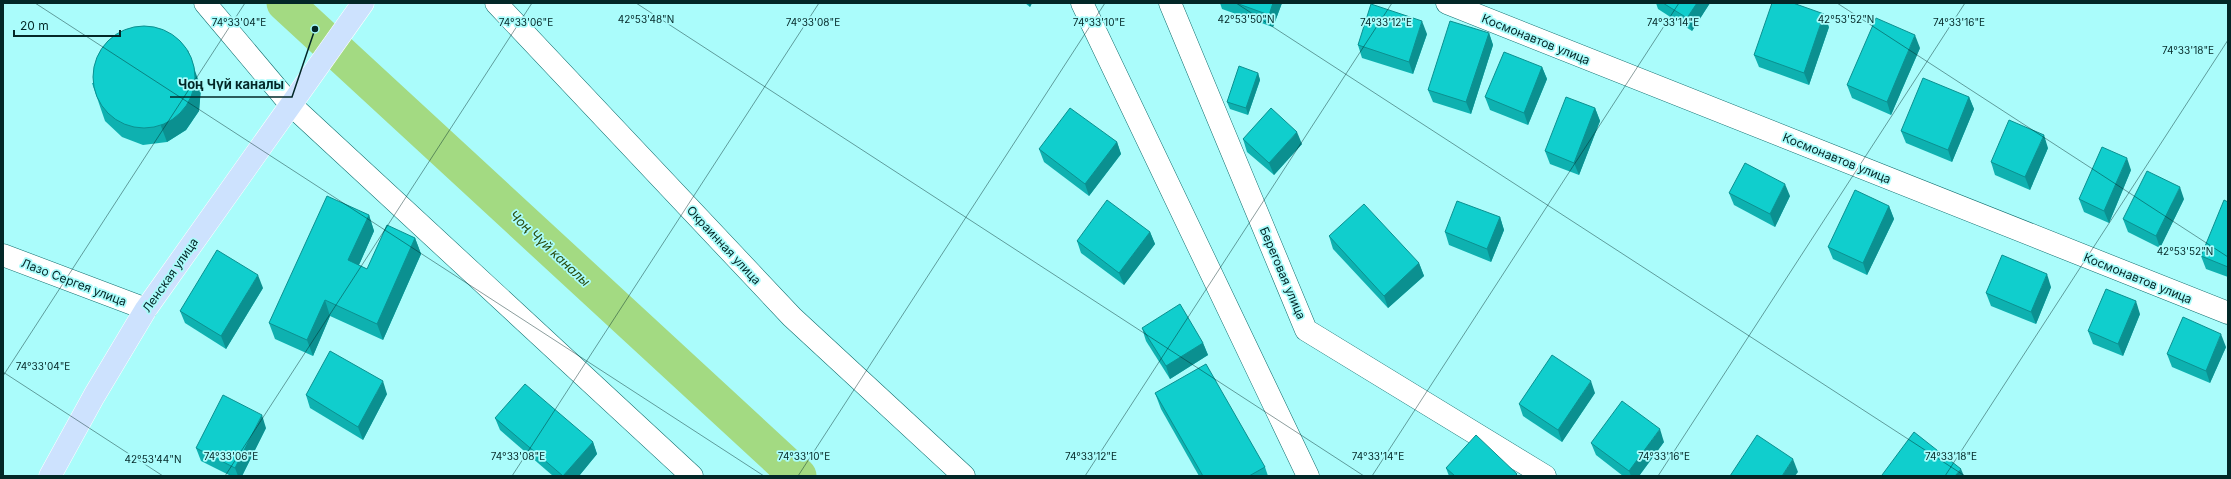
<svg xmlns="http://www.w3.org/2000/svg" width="2231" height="479" viewBox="0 0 2231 479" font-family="Inter,sans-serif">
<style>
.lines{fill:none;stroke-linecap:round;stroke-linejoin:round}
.canal{stroke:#a3da82;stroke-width:37}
.minor-casing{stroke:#106f6f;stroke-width:23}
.major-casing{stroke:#fff;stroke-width:23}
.minor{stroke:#fff;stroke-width:22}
.major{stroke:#cde2fe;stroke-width:22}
.wall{fill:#0eb1b0}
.shaded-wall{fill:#0b9090}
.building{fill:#10cecd;stroke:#0b9090}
.ticks{fill:none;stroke:#032727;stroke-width:1;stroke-opacity:0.45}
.labels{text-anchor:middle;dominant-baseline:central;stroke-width:3.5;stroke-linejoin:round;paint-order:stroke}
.street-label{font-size:12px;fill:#032727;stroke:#aafcfb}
.water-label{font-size:13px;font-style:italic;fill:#294b0e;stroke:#aafcfb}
.ticks-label{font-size:10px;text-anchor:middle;fill:#032727;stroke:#aafcfb;stroke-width:3.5;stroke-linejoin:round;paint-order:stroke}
.leader{fill:none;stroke:#032727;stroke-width:1.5}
.callout-dot{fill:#032727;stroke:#aafcfb;stroke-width:1.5}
.callout-label{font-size:13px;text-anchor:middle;font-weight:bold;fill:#032727;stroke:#aafcfb;stroke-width:3.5;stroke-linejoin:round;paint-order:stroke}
</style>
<rect width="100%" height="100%" fill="#aafcfb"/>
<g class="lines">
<polyline class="canal" points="285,3 798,476"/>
<g class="minor-casing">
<g id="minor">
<polyline points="205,3 290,104 692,476"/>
<polyline points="496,3 792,317 964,476"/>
<polyline points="1082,3 1308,476"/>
<polyline points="1170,3 1306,330 1545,476"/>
<polyline points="1447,3 2228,313"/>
<polyline points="3,255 146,309"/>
</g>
</g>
<g class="major-casing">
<polyline id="major" points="50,476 94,396 146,309 363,3"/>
</g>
<use href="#minor" class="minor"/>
<use href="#major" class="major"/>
</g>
<g class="wall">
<polygon points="1025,3 1032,3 1030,7"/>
<polygon points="1220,3 1282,3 1273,27 1222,9"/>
<polygon points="1656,3 1710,3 1692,31 1658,9"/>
<polygon points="1829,27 1809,85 1759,67 1754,55"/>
<polygon points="1489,33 1493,45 1471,114 1433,102 1428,90"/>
<polygon points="1427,34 1413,74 1362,58 1358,45"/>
<polygon points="1920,48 1891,115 1852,98 1847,85"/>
<polygon points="1542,67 1547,79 1528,125 1490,110 1485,97"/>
<polygon points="1258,73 1260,80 1248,115 1230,109 1227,102"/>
<polygon points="92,83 201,88 199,111 186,130 167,142 143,145 122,137 105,121"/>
<polygon points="1969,97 1974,109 1952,162 1906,143 1901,131"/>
<polygon points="1595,108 1600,121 1579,175 1550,164 1545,151"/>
<polygon points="1243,139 1302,144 1274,175 1247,152"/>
<polygon points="1117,142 1121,154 1089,196 1044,162 1039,149"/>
<polygon points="2048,148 2030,190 1995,175 1991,162"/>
<polygon points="2131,170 2109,223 2084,212 2079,199"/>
<polygon points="1729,193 1790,196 1775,227 1734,205"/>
<polygon points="2184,199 2160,248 2128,232 2123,219"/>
<polygon points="2228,202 2228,277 2206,269 2201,256"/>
<polygon points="1889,206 1894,219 1867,275 1833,259 1828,247"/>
<polygon points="369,215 374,231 359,265 367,269 415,238 421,254 383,340 330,316 313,356 275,339 269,323"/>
<polygon points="1500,217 1504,230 1491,262 1449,245 1445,232"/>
<polygon points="1150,232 1155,244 1124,285 1081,253 1077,241"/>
<polygon points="1329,236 1419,263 1424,276 1388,308 1333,249"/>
<polygon points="2051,287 2036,324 1991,306 1986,293"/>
<polygon points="263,288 226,349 185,323 180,311"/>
<polygon points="2140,314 2123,356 2093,344 2088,331"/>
<polygon points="1142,328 1203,343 1208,355 1170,379 1146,341"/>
<polygon points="2226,347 2210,383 2172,367 2167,354"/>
<polygon points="1155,393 1265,467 1268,476 1199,476 1161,409"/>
<polygon points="1595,393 1562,442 1523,416 1519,404"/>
<polygon points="387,394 363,440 310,408 306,395"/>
<polygon points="495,418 593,442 597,454 579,476 553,476 500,430"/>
<polygon points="266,428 242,476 231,476 201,461 196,448"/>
<polygon points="1664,442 1639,476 1623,476 1596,455 1591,443"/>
<polygon points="1446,468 1518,476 1449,476"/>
</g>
<g class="shaded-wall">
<polygon points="1028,3 1032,3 1030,7"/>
<polygon points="1273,3 1282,3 1273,27 1269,15"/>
<polygon points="1697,3 1710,3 1692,31 1687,18"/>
<polygon points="1824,14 1829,27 1809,85 1804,73"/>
<polygon points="1422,21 1427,34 1413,74 1409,62"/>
<polygon points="1489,33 1493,45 1471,114 1466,102"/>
<polygon points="1915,35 1920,48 1891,115 1887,102"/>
<polygon points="188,50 201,88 199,111 186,130 167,142 161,126"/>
<polygon points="1542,67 1547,79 1528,125 1524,113"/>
<polygon points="1258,73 1260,80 1248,115 1246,108"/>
<polygon points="1969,97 1974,109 1952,162 1948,150"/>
<polygon points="1595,108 1600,121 1579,175 1574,163"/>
<polygon points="1297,132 1302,144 1274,175 1269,163"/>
<polygon points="2044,135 2048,148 2030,190 2025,177"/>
<polygon points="1117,142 1121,154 1089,196 1085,184"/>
<polygon points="2127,158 2131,170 2109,223 2104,211"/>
<polygon points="1785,184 1790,196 1775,227 1770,214"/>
<polygon points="2180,187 2184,199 2160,248 2156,236"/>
<polygon points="1889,206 1894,219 1867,275 1863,263"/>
<polygon points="369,215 374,231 354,276 348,260"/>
<polygon points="1500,217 1504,230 1491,262 1487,249"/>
<polygon points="1150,232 1155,244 1124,285 1119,273"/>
<polygon points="415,238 421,254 383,340 377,324"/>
<polygon points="1419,263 1424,276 1388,308 1384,296"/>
<polygon points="2047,274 2051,287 2036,324 2031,312"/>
<polygon points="258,275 263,288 226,349 221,336"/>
<polygon points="325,300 330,316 313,356 307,340"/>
<polygon points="2136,301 2140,314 2123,356 2118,344"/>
<polygon points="2221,334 2226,347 2210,383 2206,371"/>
<polygon points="1203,343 1208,355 1170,379 1166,366"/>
<polygon points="383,381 387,394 363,440 358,427"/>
<polygon points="1591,381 1595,393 1562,442 1558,430"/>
<polygon points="262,415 266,428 242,476 238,476 235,468"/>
<polygon points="1660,429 1664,442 1639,476 1631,476 1629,471"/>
<polygon points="593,442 597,454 579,476 563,476"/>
<polygon points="1793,459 1798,472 1795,476 1782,476"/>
<polygon points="1961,469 1964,476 1955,476"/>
</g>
<g class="building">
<polygon points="1236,3 1273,3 1269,15"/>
<polygon points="1663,3 1697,3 1687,18"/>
<polygon points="1772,3 1793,3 1824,14 1804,73 1754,55"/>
<polygon points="1371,4 1422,21 1409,62 1358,45"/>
<polygon points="1876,18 1915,35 1887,102 1847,85"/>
<polygon points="1450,21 1489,33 1466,102 1428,90"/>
<circle cx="144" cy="77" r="51"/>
<polygon points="1504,52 1542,67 1524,113 1485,97"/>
<polygon points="1239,66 1258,73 1246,108 1227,102"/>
<polygon points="1923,78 1969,97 1948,150 1901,131"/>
<polygon points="1566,97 1595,108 1574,163 1545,151"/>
<polygon points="1070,108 1117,142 1085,184 1039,149"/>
<polygon points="1271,108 1297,132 1269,163 1243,139"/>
<polygon points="2009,120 2044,135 2025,177 1991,162"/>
<polygon points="2102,147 2127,158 2104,211 2079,199"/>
<polygon points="1745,163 1785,184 1770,214 1729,193"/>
<polygon points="2147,171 2180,187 2156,236 2123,219"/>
<polygon points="1855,190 1889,206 1863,263 1828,247"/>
<polygon points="327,196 369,215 348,260 367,269 387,225 415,238 377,324 325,300 307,340 269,323"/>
<polygon points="1107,200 1150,232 1119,273 1077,241"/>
<polygon points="2224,200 2228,202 2228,267 2201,256"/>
<polygon points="1457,201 1500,217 1487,249 1445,232"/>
<polygon points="1364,204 1419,263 1384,296 1329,236"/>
<polygon points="217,250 258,275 221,336 180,311"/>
<polygon points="2002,255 2047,274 2031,312 1986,293"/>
<polygon points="2106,289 2136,301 2118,344 2088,331"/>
<polygon points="1180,304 1203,343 1166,366 1142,328"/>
<polygon points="2183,317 2221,334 2206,371 2167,354"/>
<polygon points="330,351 383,381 358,427 306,395"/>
<polygon points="1552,355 1591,381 1558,430 1519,404"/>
<polygon points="1206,364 1265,467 1249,476 1203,476 1155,393"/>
<polygon points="525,384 593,442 563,476 495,418"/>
<polygon points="223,395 262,415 235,468 196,448"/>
<polygon points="1622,401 1660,429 1629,471 1591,443"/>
<polygon points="1914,432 1961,469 1955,476 1883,476 1882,475"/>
<polygon points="1476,435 1517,474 1515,476 1455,476 1446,468"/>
<polygon points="1757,435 1793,459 1782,476 1730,476"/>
</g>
<path class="ticks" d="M35 3 764 476M636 3 1364 476M1236 3 1965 476M1837 3 2228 257M3 372 163 476M3 376 245 3M225 476 532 3M512 476 819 3M798 476 1105 3M1085 476 1392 3M1372 476 1679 3M1658 476 1965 3M1945 476 2228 40"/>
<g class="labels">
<g class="street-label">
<text transform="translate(1536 39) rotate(22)">Космонавтов улица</text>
<text transform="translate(1837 158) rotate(22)">Космонавтов улица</text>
<text transform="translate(724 245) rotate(47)">Окраинная улица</text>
<text transform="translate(1283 273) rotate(67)">Береговая улица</text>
<text transform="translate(170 275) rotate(-55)">Ленская улица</text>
<text transform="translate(2138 278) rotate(22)">Космонавтов улица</text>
<text transform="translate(74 282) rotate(21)">Лазо Сергея улица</text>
</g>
<g class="water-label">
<text transform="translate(550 248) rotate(43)">Чоң Чүй каналы</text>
</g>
</g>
<g class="ticks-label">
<text x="646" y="23">42°53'48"N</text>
<text x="1846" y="23">42°53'52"N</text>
<text x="1246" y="23">42°53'50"N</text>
<text x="1099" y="26">74°33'10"E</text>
<text x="1386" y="26">74°33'12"E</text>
<text x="239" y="26">74°33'04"E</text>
<text x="526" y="26">74°33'06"E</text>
<text x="813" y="26">74°33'08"E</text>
<text x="1673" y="26">74°33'14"E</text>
<text x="1959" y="26">74°33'16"E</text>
<text x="2188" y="54">74°33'18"E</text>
<text x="2185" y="255">42°53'52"N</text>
<text x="43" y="370">74°33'04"E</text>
<text x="231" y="460">74°33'06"E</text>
<text x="518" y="460">74°33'08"E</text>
<text x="804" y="460">74°33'10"E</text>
<text x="1091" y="460">74°33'12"E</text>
<text x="1378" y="460">74°33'14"E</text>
<text x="1664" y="460">74°33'16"E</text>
<text x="1951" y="460">74°33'18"E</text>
<text x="153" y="463">42°53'44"N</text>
</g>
<path class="leader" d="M315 29L292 97H170"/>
<circle class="callout-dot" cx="315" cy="29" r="4"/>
<g class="callout-label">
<text x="231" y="89">Чоң Чүй каналы</text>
</g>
<rect width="2231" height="479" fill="none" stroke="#032727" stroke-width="8"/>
<path d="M14 30v6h106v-6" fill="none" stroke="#032727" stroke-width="2"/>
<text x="20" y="30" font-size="12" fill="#032727" stroke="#aafcfb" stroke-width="3" paint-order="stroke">20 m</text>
</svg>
